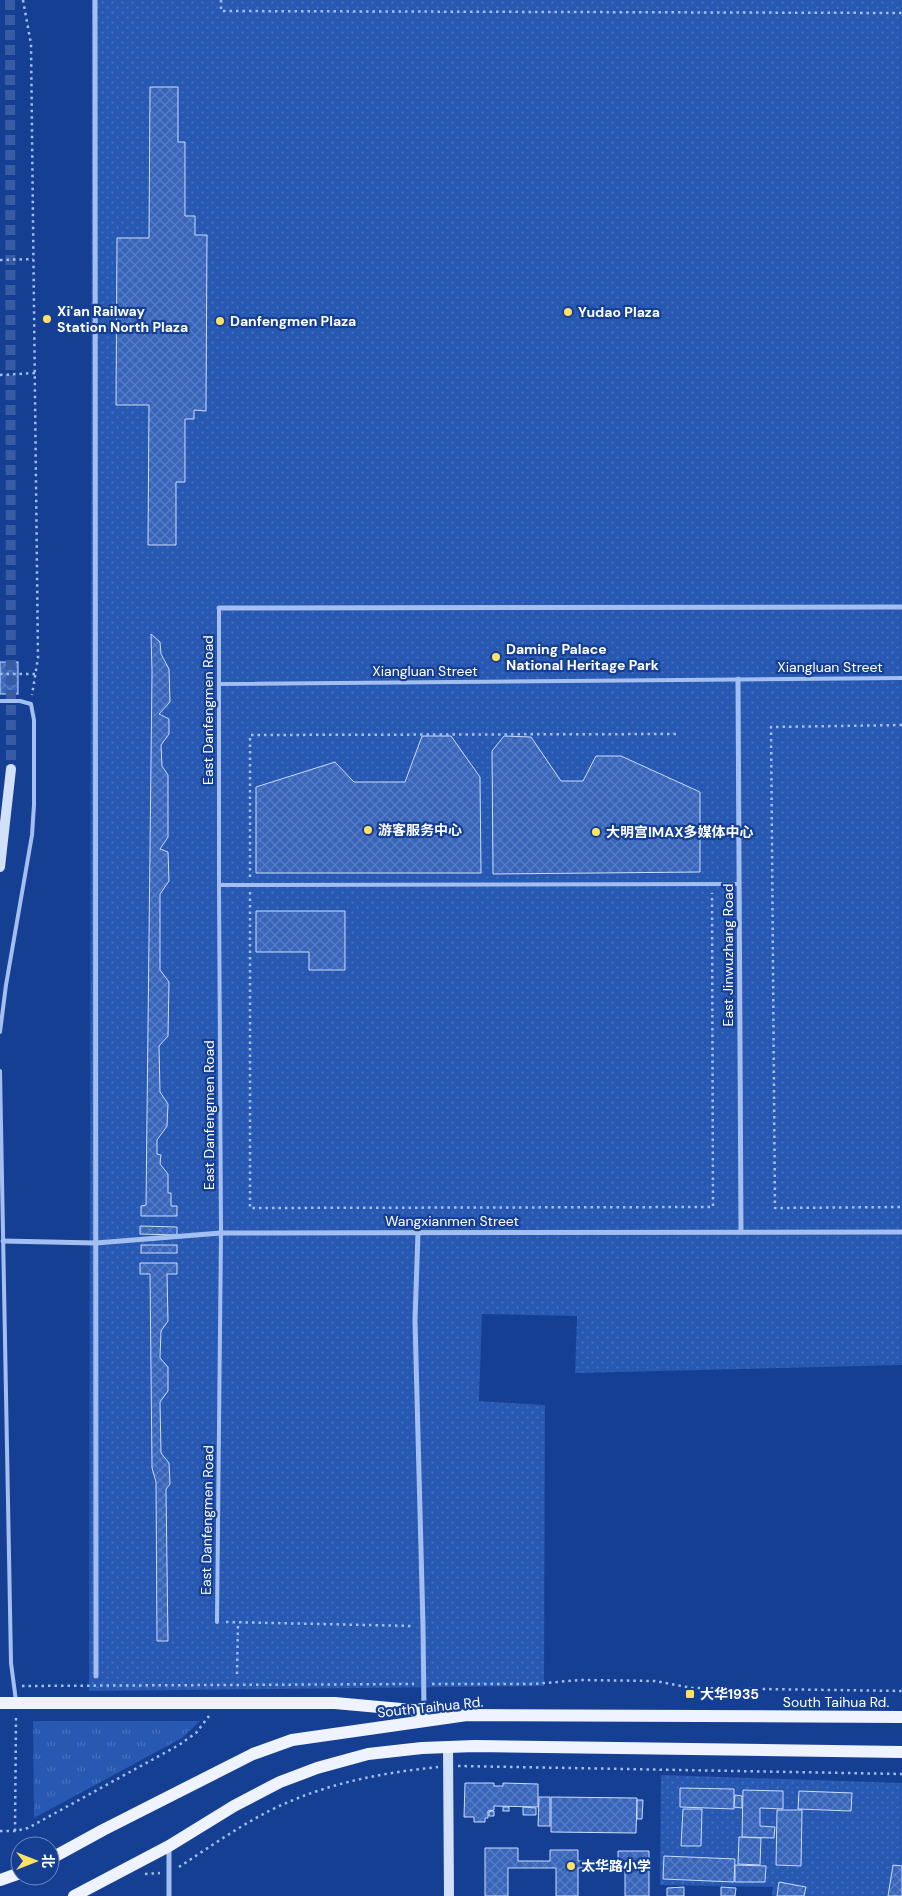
<svg xmlns="http://www.w3.org/2000/svg" width="902" height="1896" viewBox="0 0 902 1896" font-family="'DM Sans','Noto Sans SC',sans-serif">
<style>
.grass{fill:url(#grass-tufts)}
.park{fill:url(#park-dots)}
.building{fill:url(#building-cross-hatch);stroke:#cadcfc}
.lines{fill:none;stroke-linecap:round;stroke-linejoin:round}
.secondary-tunnel{stroke:#385ca3;stroke-width:10;stroke-dasharray:10 5;stroke-linecap:butt}
.path{stroke:#a3bff1;stroke-width:2.5;stroke-dasharray:2.5 4;stroke-linecap:butt}
.lane{stroke:#a3bff1;stroke-width:4}
.street{stroke:#a3bff1;stroke-width:5}
.secondary{stroke:#d2e0fc;stroke-width:10}
.primary{stroke:#eef3ff;stroke-width:12}
.poi-dot{fill:#ffe164;stroke:#153f93;stroke-width:2}
.labels{text-anchor:middle;dominant-baseline:central;stroke-width:4.5;stroke-linejoin:round;paint-order:stroke}
.poi-label{font-size:14px;font-weight:bold;fill:#fff;stroke:#153f93;text-anchor:start}
.street-label{font-size:14px;fill:#fff;stroke:#153f93}
</style>
<defs>
<pattern id="grass-tufts" width="24" height="20" patternUnits="userSpaceOnUse" patternTransform="scale(1.25)"><rect width="24" height="20" fill="#2758b2"/><path d="M3 7l-1-3M5 7V3M7 7l1-3M15 17l-1-3M17 17v-4M19 17l1-3" fill="none" stroke="#4771be"/></pattern>
<pattern id="park-dots" width="8" height="8" patternUnits="userSpaceOnUse" patternTransform="scale(1.25)"><rect width="8" height="8" fill="#2758b2"/><path d="M2 2h.1M6 6h.1" fill="none" stroke="#4771be" stroke-width="1.8" stroke-linecap="round"/></pattern>
<pattern id="building-cross-hatch" width="8" height="8" patternUnits="userSpaceOnUse" patternTransform="scale(1.25)"><rect width="8" height="8" fill="#3966ba"/><path d="M0 0l8 8M0 8l8-8" fill="none" stroke="#577dc4"/></pattern>
</defs>
<rect width="100%" height="100%" fill="#153f93"/>
<polygon class="grass" points="33,1721 200,1721 182,1738 34,1818"/>
<g class="park">
<polygon points="92,0 902,0 902,1365 575,1373 577,1316 482,1314 479,1401 545,1405 544,1686 89,1691"/>
<polygon points="661,1775 902,1783 902,1896 772,1896 773,1887 660,1885"/>
</g>
<g class="building">
<polygon points="150,87 178,87 178,142 185,142 185,216 195,216 195,235 207,235 206,411 194,410 194,419 185,419 185,482 176,482 176,545 148,545 149,405 116,405 117,238 149,238"/>
<polygon points="151,634 160,642 161,654 169,669 170,702 159,714 169,719 169,734 161,745 162,766 168,775 168,837 160,849 168,852 169,881 160,894 160,970 169,982 168,1036 159,1046 160,1092 168,1104 167,1126 157,1140 157,1154 161,1155 160,1164 168,1174 168,1193 171,1193 171,1206 177,1206 177,1216 141,1216 141,1206 146,1205 152,672"/>
<rect x="0" y="662" width="18" height="32"/>
<polygon points="422,736 451,736 480,777 481,873 256,873 256,787 335,762 354,782 405,782"/>
<polygon points="504,736 531,737 561,781 583,781 596,756 621,756 700,792 700,872 493,874 492,751"/>
<polygon points="256,911 345,911 345,970 309,970 309,952 256,952"/>
<polygon points="140,1226 177,1227 177,1235 140,1234"/>
<rect x="141" y="1245" width="36" height="8"/>
<polygon points="140,1263 177,1263 177,1274 167,1274 168,1321 161,1331 160,1358 168,1367 168,1391 160,1402 161,1453 169,1463 170,1484 166,1489 168,1641 157,1641 156,1482 152,1468 150,1274 140,1274"/>
<polygon points="465,1783 494,1783 494,1786 503,1786 503,1783 538,1784 538,1807 494,1806 494,1810 488,1811 488,1818 485,1818 485,1822 474,1822 474,1817 464,1817"/>
<polygon points="680,1788 734,1789 734,1809 680,1807"/>
<polygon points="743,1790 783,1791 783,1809 760,1808 760,1826 775,1827 774,1838 742,1837"/>
<polygon points="799,1791 852,1793 851,1811 798,1809"/>
<polygon points="735,1795 742,1796 742,1808 734,1807"/>
<polygon points="539,1797 550,1797 550,1826 538,1826"/>
<polygon points="551,1797 637,1798 636,1833 551,1832"/>
<polygon points="637,1800 643,1800 642,1819 637,1819"/>
<rect x="503" y="1807" width="6" height="4"/>
<polygon points="523,1807 536,1808 536,1815 523,1815"/>
<polygon points="683,1809 702,1809 701,1846 681,1846"/>
<polygon points="777,1810 802,1810 801,1866 776,1865"/>
<polygon points="492,1811 494,1811 494,1816 489,1816 489,1812"/>
<polygon points="739,1837 761,1838 760,1865 738,1864"/>
<polygon points="485,1848 518,1848 518,1861 550,1861 550,1850 578,1850 578,1861 618,1861 618,1851 649,1851 649,1896 625,1896 625,1868 578,1868 578,1896 556,1896 556,1868 508,1868 508,1896 485,1896"/>
<polygon points="664,1856 735,1859 734,1882 663,1879"/>
<polygon points="735,1865 766,1866 765,1882 735,1882"/>
<polygon points="893,1865 902,1866 902,1896 888,1896"/>
<polygon points="779,1882 806,1887 804,1896 777,1896"/>
<polygon points="684,1887 684,1896 667,1896 667,1888"/>
<polygon points="721,1887 736,1888 735,1896 721,1896"/>
</g>
<g class="lines">
<polyline class="secondary-tunnel" points="10,0 11,769"/>
<g class="path">
<polyline points="23,0 31,44 38,658 32,695"/>
<polyline points="221,0 221,11 902,13"/>
<polyline points="0,260 33,259"/>
<polyline points="0,375 35,373"/>
<polyline points="0,674 36,674"/>
<polyline points="902,725 771,727 775,1208 902,1207"/>
<polyline points="250,877 250,735 678,734"/>
<polyline points="250,892 250,1208 713,1207 712,893"/>
<polyline points="226,1622 413,1626"/>
<polyline points="237,1674 238,1622"/>
<polyline points="432,1684 534,1684 580,1680 655,1681 692,1688 902,1691"/>
<polyline points="22,1686 414,1684"/>
<polyline points="458,1766 902,1774"/>
<polyline points="0,1831 15,1831 28,1828 179,1745 196,1733 209,1716"/>
<polyline points="15,1831 16,1717"/>
<path d="M179 1867C208 1848 238 1827 269 1811 323 1784 379 1773 438 1767"/>
<polyline points="145,1874 160,1873"/>
</g>
<g class="lane">
<polyline points="219,684 902,678"/>
<polyline points="0,701 20,701 31,704 34,720 34,805 32,835 6,985 0,1032"/>
<polyline points="219,885 739,884"/>
<polyline points="0,1071 11,1663 16,1701"/>
<polyline points="217,1622 221,1233 219,885 219,608"/>
</g>
<g class="street">
<polyline points="95,0 96,1676"/>
<polyline points="219,608 902,607"/>
<polyline points="738,679 741,1232"/>
<polyline points="418,1233 415,1320 423,1626 424,1711"/>
<polyline points="3,1241 96,1243 221,1233 902,1232"/>
<polyline points="169,1849 169,1896"/>
</g>
<g class="secondary">
<polyline points="0,867 11,769"/>
<polyline points="448,1747 449,1896"/>
</g>
<g class="primary">
<polyline points="0,1703 335,1703 445,1713"/>
<polyline points="50,1859 103,1830 253,1754 292,1740 467,1715 902,1717"/>
<polyline points="0,1880 20,1873"/>
<polyline points="74,1896 169,1846 234,1806 280,1782 317,1768 368,1754 422,1748 475,1746 902,1752"/>
</g>
</g>
<g class="poi-dot">
<circle cx="568" cy="312" r="5"/>
<circle cx="47" cy="319" r="5"/>
<circle cx="220" cy="321" r="5"/>
<circle cx="496" cy="657" r="5"/>
<circle cx="368" cy="830" r="5"/>
<circle cx="596" cy="832" r="5"/>
<rect x="685" y="1689" width="10" height="10" rx="2.5"/>
<circle cx="571" cy="1866" r="5"/>
</g>
<g class="labels">
<g class="poi-label">
<text x="57" y="311">Xi'an Railway<tspan x="57" dy="16">Station North Plaza</tspan></text>
<text x="578" y="312">Yudao Plaza</text>
<text x="230" y="321">Danfengmen Plaza</text>
<text x="506" y="649">Daming Palace<tspan x="506" dy="16">National Heritage Park</tspan></text>
<text x="378" y="830">游客服务中心</text>
<text x="606" y="832">大明宫IMAX多媒体中心</text>
<text x="700" y="1694">大华1935</text>
<text x="581" y="1866">太华路小学</text>
</g>
<g class="street-label">
<text x="830" y="667">Xiangluan Street</text>
<text x="425" y="671">Xiangluan Street</text>
<text transform="translate(208 710) rotate(-90)">East Danfengmen Road</text>
<text transform="translate(728 955) rotate(-90)">East Jinwuzhang Road</text>
<text transform="translate(209 1115) rotate(-90)">East Danfengmen Road</text>
<text x="452" y="1221">Wangxianmen Street</text>
<text transform="translate(207 1520) rotate(-89)">East Danfengmen Road</text>
<text x="836" y="1702">South Taihua Rd.</text>
<text transform="translate(430 1707) rotate(-6)">South Taihua Rd.</text>
</g>
</g>
<g transform="translate(35 1861) rotate(90)"><circle r="24" fill="#153f93" stroke="#738cbe"/>
<path d="M0-4L9 19L0 12L-9 19Z" fill="#ffe164"/>
<text y="-8" font-size="14" font-weight="bold" text-anchor="middle" fill="#ffffff">北</text>
</g>
</svg>
